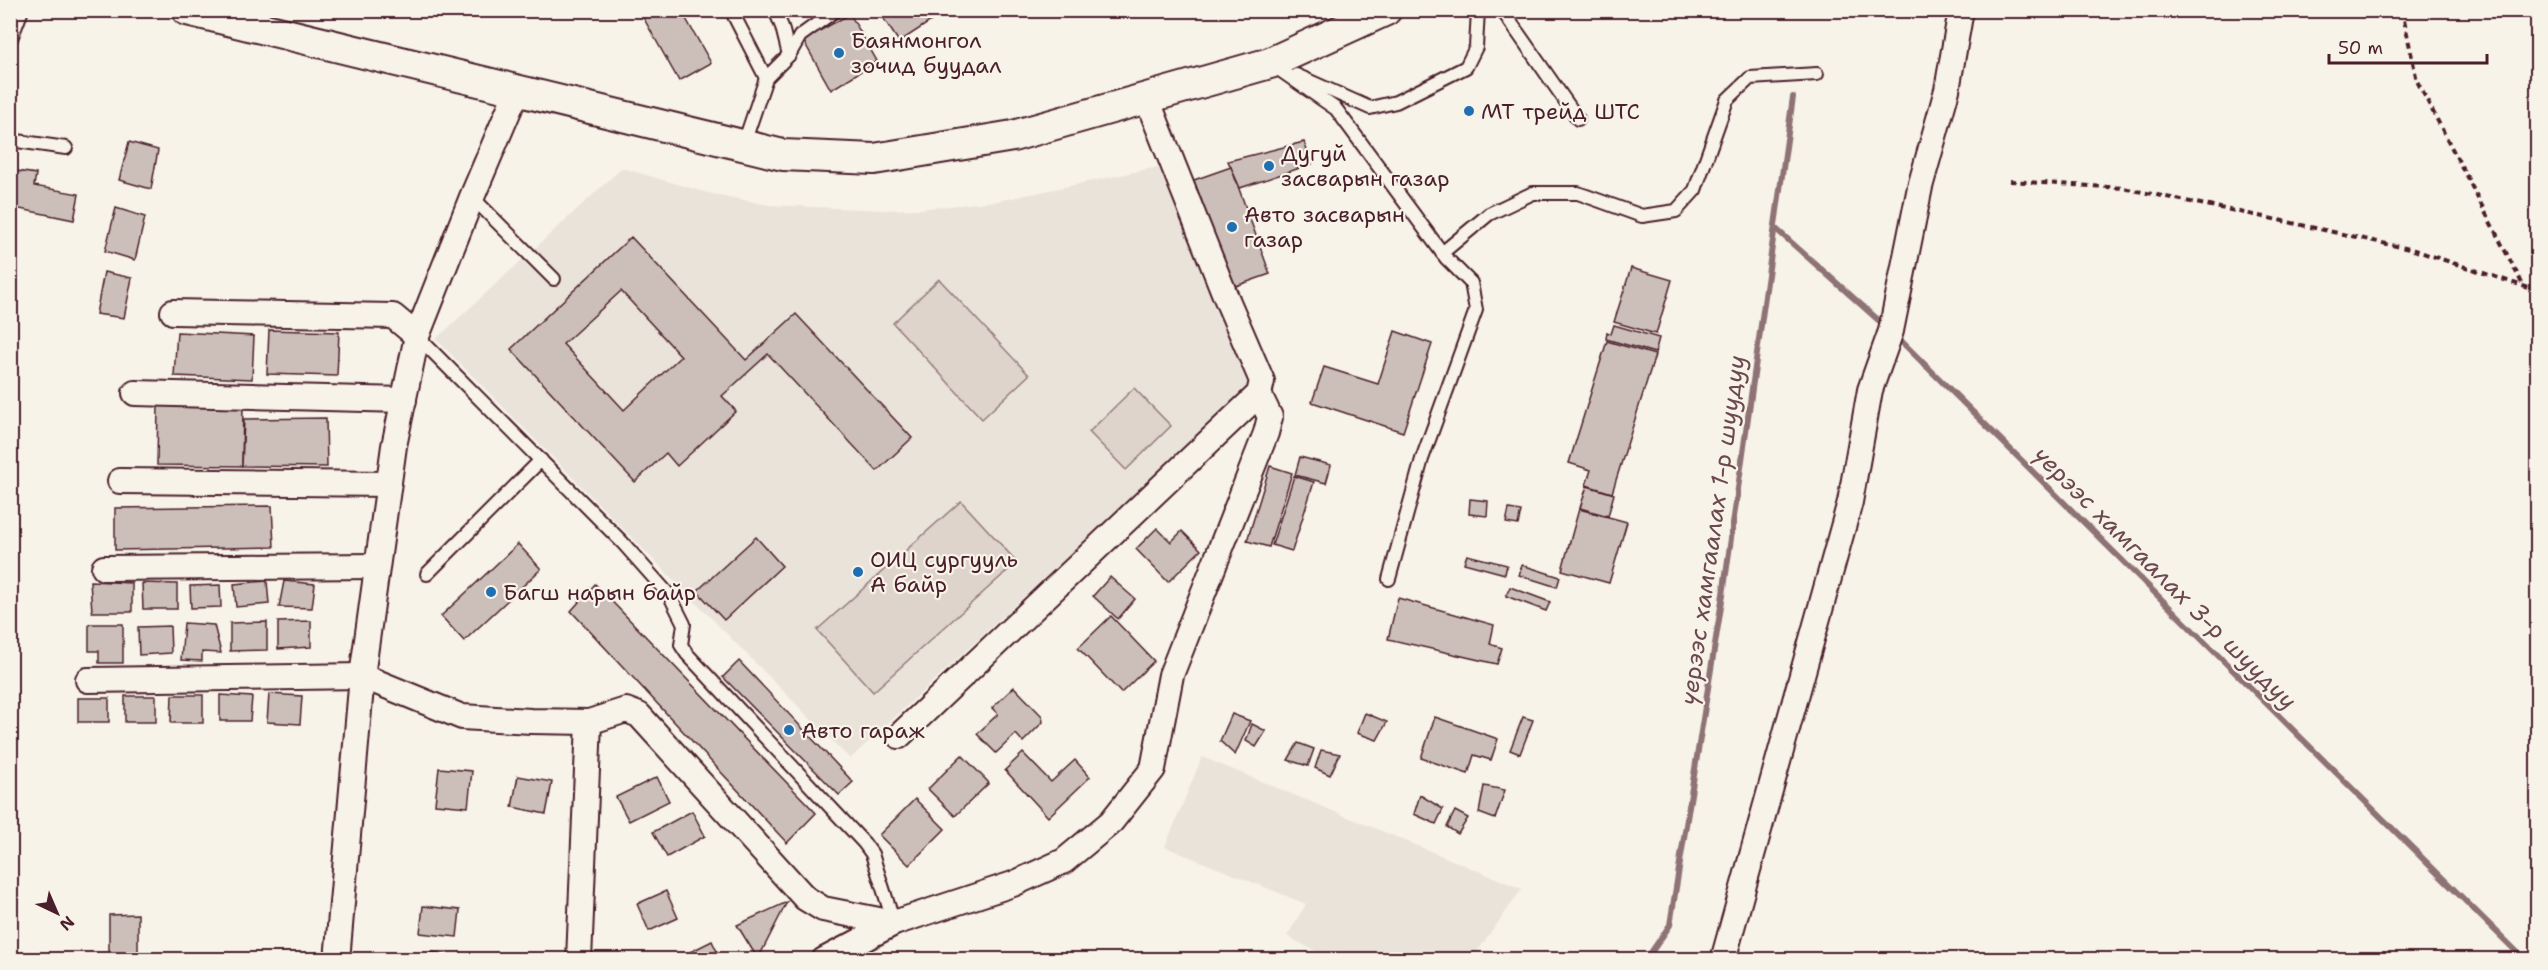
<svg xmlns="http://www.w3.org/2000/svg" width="2548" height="970" viewBox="0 0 2548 970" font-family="'Shantell Sans',sans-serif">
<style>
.built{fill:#eae3da}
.green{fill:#ded4cc;stroke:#947a7c;stroke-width:1.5}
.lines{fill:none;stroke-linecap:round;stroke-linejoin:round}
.stream{stroke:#8e7275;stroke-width:6}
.building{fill:#ccbfb9;stroke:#4a1f2b;stroke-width:1.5;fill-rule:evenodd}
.service-casing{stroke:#4a1f2b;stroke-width:16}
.minor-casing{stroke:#4a1f2b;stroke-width:28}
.tertiary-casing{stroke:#4a1f2b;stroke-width:34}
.path{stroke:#4a1f2b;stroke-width:4;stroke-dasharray:6 4.5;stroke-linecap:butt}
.service{stroke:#f7f3e8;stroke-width:12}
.minor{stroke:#f7f3e8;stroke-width:24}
.tertiary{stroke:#f7f3e8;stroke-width:30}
.poi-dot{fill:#1f6fb2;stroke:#f7f3e8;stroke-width:2}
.labels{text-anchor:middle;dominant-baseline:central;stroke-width:4.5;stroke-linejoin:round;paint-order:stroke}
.poi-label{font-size:22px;fill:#4a1f2b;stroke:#f7f3e8;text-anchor:start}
.water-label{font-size:24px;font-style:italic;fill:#6c4950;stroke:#f7f3e8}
</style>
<rect width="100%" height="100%" fill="#f7f3e8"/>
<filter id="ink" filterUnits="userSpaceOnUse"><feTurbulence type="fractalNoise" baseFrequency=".0167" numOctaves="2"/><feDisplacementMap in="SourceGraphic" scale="12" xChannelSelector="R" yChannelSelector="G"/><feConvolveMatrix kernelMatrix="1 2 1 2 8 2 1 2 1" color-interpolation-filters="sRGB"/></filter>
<g filter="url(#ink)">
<g class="built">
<polygon points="1158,167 1252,384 850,759 436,339 622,168 708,193 769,205 883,210 919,209 998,201"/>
<polygon points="1202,757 1350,818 1522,889 1472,959 1330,959 1287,936 1306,904 1165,847"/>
</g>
<g class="green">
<polygon points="939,279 1029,375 982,419 893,323"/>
<polygon points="1134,388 1171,426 1126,470 1089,432"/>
<polygon points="961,501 1017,562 873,692 817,630"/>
</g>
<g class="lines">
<g class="stream">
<polyline points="1775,228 1885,326"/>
<polyline points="1895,335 2525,960"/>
<polyline points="1646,960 1670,925 1724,588 1793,97"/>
</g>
</g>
<g class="building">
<polygon points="639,10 681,10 711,63 679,81"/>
<polygon points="878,10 948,10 899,42"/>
<polygon points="850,14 877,61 831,90 803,40"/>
<polygon points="129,142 158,150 151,189 119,180"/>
<polygon points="1304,142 1312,164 1240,188 1228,161"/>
<polygon points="1231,167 1270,274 1233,287 1194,180"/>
<polygon points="10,170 36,174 34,186 79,194 74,220 10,207"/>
<polygon points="116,208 145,217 135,260 105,251"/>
<path d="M631 237 746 360 796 314 912 438 877 471 768 354 722 396 736 411 677 466 666 453 635 482 511 349ZM621 291 681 356 624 410 563 344Z"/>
<polygon points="1631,268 1672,280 1656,334 1614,322"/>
<polygon points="104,272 132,278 124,318 96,314"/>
<polygon points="1614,325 1659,338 1655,353 1606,339 1607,332 1611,334"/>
<polygon points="269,330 339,332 337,376 267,374"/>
<polygon points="1395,331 1432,344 1403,432 1312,402 1324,367 1378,384"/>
<polygon points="177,332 254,336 252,379 174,376"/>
<polygon points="1607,341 1655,355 1612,493 1586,485 1591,470 1569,463"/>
<polygon points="158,404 243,405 242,466 157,465"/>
<polygon points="326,418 327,467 242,466 244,419"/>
<polygon points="1300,457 1331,465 1326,483 1295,475"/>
<polygon points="1270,466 1292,473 1269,547 1247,541"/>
<polygon points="1294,476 1314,482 1292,551 1272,545"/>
<polygon points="1587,486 1614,494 1608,516 1580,508"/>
<polygon points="1470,499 1488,501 1487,516 1469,514"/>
<polygon points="272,506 274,547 115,550 115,508"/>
<polygon points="1509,509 1521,511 1518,525 1506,523"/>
<polygon points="1579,509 1627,522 1609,583 1562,570"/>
<polygon points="1157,528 1171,542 1182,531 1201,550 1168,582 1136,549"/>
<polygon points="756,537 782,566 724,620 697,591"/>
<polygon points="518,544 541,569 464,641 441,616"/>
<polygon points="1467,555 1507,565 1505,574 1464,563"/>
<polygon points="1522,565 1560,577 1557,587 1519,575"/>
<polygon points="1110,577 1135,599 1118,619 1093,596"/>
<polygon points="90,581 132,583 132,612 92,612"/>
<polygon points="267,581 269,604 236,607 234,584"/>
<polygon points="284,581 315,584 312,608 279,607"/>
<polygon points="142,583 177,584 177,609 143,609"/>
<polygon points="595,584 816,813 787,843 571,611"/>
<polygon points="220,585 221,607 191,608 190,586"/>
<polygon points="1510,587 1550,602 1546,611 1506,596"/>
<polygon points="1398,598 1494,625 1490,644 1502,648 1497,664 1388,639"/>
<polygon points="1111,616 1154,661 1121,693 1078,648"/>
<polygon points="311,621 311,647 278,649 278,622"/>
<polygon points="267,622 267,650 230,651 230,623"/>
<polygon points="184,623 214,625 221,653 202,652 202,661 181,660"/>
<polygon points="89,624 123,624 123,663 99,663 99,651 89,651"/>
<polygon points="170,626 171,653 139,655 138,627"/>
<polygon points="739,661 853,782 839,795 723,677"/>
<polygon points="1014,687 1042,716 1043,722 1023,742 1016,734 996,753 977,734 998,714 992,708"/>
<polygon points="269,694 302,696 300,724 267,722"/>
<polygon points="172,695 203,695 203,723 171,723"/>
<polygon points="220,695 252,697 250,721 220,721"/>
<rect x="125" y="696" width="31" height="26"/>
<rect x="78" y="698" width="31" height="24"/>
<polygon points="1365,713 1387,722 1377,740 1357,733"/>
<polygon points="1232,714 1250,721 1235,755 1220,741"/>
<polygon points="1435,717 1498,739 1491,760 1474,755 1468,774 1421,758"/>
<polygon points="1523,717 1533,720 1520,754 1510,750"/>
<polygon points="1252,724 1266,731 1256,747 1246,741"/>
<polygon points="1298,743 1314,749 1308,766 1288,760"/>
<polygon points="1321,750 1340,754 1330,775 1315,768"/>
<polygon points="1023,753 1051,782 1075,760 1090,777 1048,817 1005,770"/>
<polygon points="962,755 989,783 955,816 928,789"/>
<polygon points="439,768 472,771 468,807 435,804"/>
<polygon points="518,776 552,782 546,814 512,807"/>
<polygon points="657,777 669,801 629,821 616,797"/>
<polygon points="1484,786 1505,790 1495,819 1479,813"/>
<polygon points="1420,795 1443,809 1436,824 1414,814"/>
<polygon points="915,799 945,829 909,865 879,835"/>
<polygon points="692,811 705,836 667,857 653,832"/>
<polygon points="1455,811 1468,818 1458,834 1447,827"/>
<polygon points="666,891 678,918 649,931 637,904"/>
<polygon points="787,902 758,959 737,925"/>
<polygon points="423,906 460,910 457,937 420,933"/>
<polygon points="138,914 138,955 109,956 109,915"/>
<polygon points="712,941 721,960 674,960"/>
<polygon points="430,952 473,958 430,960"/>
</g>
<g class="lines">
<g class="service-casing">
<g id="service">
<polyline points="731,10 766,78 743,146"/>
<polyline points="775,10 782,27 789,55"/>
<polyline points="1502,10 1578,119"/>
<polyline points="10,41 22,10"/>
<polyline points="1271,64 1336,109 1446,258 1471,283 1476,310 1422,459 1389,579"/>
<polyline points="1296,75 1370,108 1396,102 1466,67 1476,47 1478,10"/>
<polyline points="766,78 789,55 800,36 836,10"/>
<polyline points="10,140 66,148"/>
<polyline points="472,197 554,279"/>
<polyline points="1442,253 1489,214 1533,193 1578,193 1642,216 1676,211 1695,190 1727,100 1750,78 1817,74"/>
<polyline points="417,336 622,542 670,596 684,624 681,645 687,654 864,843 872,854 894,923"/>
<polyline points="427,574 541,460"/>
</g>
</g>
<g class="minor-casing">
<g id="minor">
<polyline points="173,312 393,316 417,336"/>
<polyline points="135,393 404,400"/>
<polyline points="120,481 388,484"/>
<polyline points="104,568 377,566"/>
<polyline points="88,680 362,676 462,717 531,721 589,722 626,710 639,715 649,726 805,898 823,909 894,923"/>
<polyline points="899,736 1259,394 1262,381 1225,295 1147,99"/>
<polyline points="337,960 362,676 394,446 417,336 472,197 517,91"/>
<polyline points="579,960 589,722"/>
<polyline points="824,960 894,923 1013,884 1064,861 1111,822 1153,769 1171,675 1266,433 1270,417 1259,394"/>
<polyline points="1723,960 1850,502 1870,390 1891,331 1920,187 1947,90 1961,10"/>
</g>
</g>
<g class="tertiary-casing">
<polyline id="tertiary" points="187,10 783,155 874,159 1013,136 1270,63 1386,10"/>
</g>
<g class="path">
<polyline points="2402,10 2417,81 2524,287"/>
<polyline points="2010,181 2123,188 2288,222 2414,250 2538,291"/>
</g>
<use href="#service" class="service"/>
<use href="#minor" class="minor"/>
<use href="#tertiary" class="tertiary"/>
</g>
</g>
<g class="poi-dot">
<circle cx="839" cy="53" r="6"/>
<circle cx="1469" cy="111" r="6"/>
<circle cx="1269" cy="166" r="6"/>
<circle cx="1232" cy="227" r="6"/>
<circle cx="858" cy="572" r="6"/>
<circle cx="491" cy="592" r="6"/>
<circle cx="789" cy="730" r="6"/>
</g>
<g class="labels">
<g class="poi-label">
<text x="851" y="40">Баянмонгол<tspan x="851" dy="25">зочид буудал</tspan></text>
<text x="1481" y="111">МТ трейд ШТС</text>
<text x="1281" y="153">Дугуй<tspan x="1281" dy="25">засварын газар</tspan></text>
<text x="1244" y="214">Авто засварын<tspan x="1244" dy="25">газар</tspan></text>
<text x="870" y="559">ОИЦ сургууль<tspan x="870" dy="25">А байр</tspan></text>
<text x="503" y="592">Багш нарын байр</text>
<text x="801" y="730">Авто гараж</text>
</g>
<g class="water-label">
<text transform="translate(1713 530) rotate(-82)">үерээс хамгаалах 1-р шуудуу</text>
<text transform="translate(2165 578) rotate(45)">үерээс хамгаалах 3-р шуудуу</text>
</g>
</g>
<rect width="2548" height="970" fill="none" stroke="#f7f3e8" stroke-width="36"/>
<rect x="18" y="18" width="2512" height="934" fill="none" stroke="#4a1f2b" stroke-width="2" filter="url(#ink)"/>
<g transform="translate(57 913) rotate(136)" stroke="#f7f3e8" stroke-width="4.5" paint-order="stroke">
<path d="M0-4.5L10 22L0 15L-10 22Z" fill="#4a1f2b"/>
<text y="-9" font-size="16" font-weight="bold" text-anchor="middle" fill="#4a1f2b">N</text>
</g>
<path d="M2329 54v9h158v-9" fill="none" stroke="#4a1f2b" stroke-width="3"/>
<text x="2338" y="54" font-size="18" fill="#4a1f2b" stroke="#f7f3e8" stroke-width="4.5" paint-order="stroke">50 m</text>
</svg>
